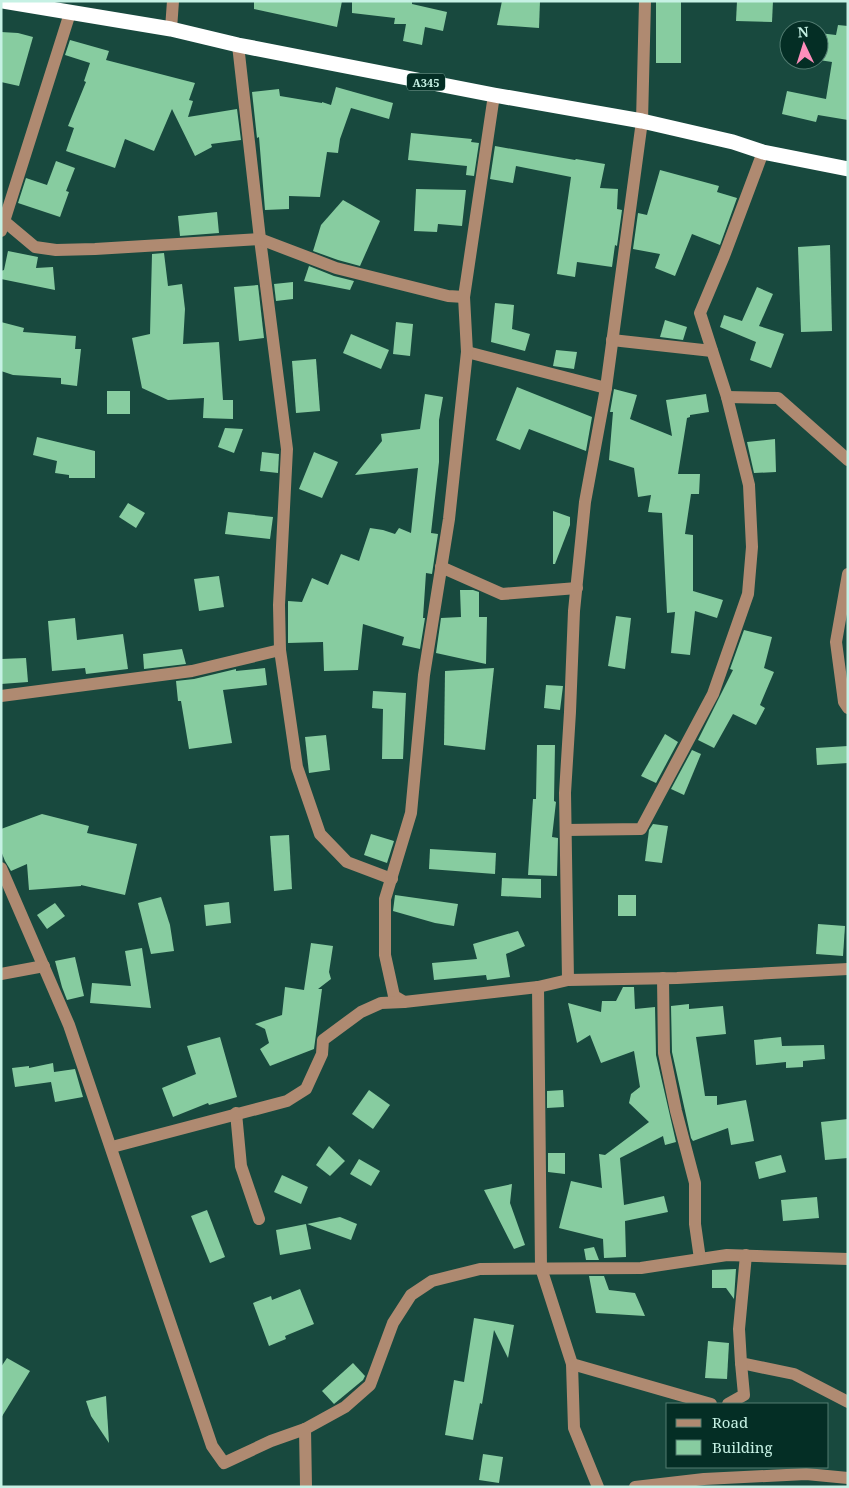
<svg xmlns="http://www.w3.org/2000/svg" width="849" height="1488" viewBox="0 0 849 1488" font-family="'Noto Serif',serif">
<style>
.building{fill:#87cca0}
.lines{fill:none;stroke-linecap:round;stroke-linejoin:round}
.minor{stroke:#af8a71;stroke-width:12}
.highway{stroke:#fff;stroke-width:15}
.labels{text-anchor:middle;dominant-baseline:central;stroke-width:5;stroke-linejoin:round;paint-order:stroke}
.shield{fill:#042e25;stroke:#8cb6ab;stroke-width:1}
.shield-label{font-size:11px;font-weight:bold;fill:#c6f1e4}
</style>
<rect width="100%" height="100%" fill="#18493e"/>
<g class="building">
<polygon points="254,1 342,1 337,27 254,9"/>
<polygon points="352,1 412,1 412,4 447,12 443,31 425,27 422,45 403,41 406,24 394,24 395,18 352,13"/>
<polygon points="502,1 540,1 539,28 497,25"/>
<rect x="656" y="1" width="25" height="62"/>
<polygon points="737,1 773,1 772,22 736,21"/>
<polygon points="838,25 848,26 848,120 818,115 816,122 782,114 787,91 826,99 832,62 819,60 819,33 836,35"/>
<polygon points="1,32 18,33 33,37 19,86 1,82"/>
<polygon points="70,40 109,51 106,60 195,83 189,100 193,101 188,117 237,109 241,140 211,144 212,147 195,156 172,109 154,151 125,139 115,168 66,151 74,128 68,126 86,82 84,81 90,63 65,55"/>
<polygon points="336,87 393,103 389,119 351,108 340,139 338,153 327,152 320,197 289,196 289,209 265,210 259,137 257,138 252,92 279,89 280,96 322,103 322,102 331,105"/>
<polygon points="411,133 472,139 471,142 479,143 474,176 466,175 467,166 408,160"/>
<polygon points="495,146 575,160 576,159 605,164 600,188 618,189 617,209 622,210 617,246 615,245 612,267 577,262 575,277 557,274 571,177 516,166 513,183 490,179"/>
<polygon points="56,161 75,168 66,191 69,192 60,217 18,203 26,178 47,185"/>
<polygon points="660,170 719,186 717,192 737,198 720,245 692,234 675,276 655,268 660,254 633,249 638,213 647,215"/>
<polygon points="416,189 466,190 462,226 438,224 437,232 414,231"/>
<polygon points="343,200 380,221 360,266 338,260 313,251 321,225"/>
<polygon points="217,212 219,233 180,236 178,216"/>
<polygon points="830,245 832,331 801,332 798,247"/>
<polygon points="8,251 38,257 36,268 53,267 55,290 1,279 1,271 4,270"/>
<polygon points="164,253 168,286 182,284 185,309 183,344 219,342 223,400 233,400 233,419 203,418 204,398 168,400 142,388 132,338 150,334 152,254"/>
<polygon points="309,266 334,276 354,281 350,290 304,281"/>
<polygon points="293,282 293,299 276,301 274,284"/>
<polygon points="258,285 264,338 239,341 234,287"/>
<polygon points="757,287 773,294 759,326 784,334 771,368 750,360 756,342 720,327 724,315 742,321"/>
<polygon points="495,303 514,305 512,329 530,334 525,351 491,342"/>
<polygon points="665,320 687,327 683,340 660,337"/>
<polygon points="1,322 24,328 23,332 76,336 75,349 81,349 77,386 61,384 61,378 13,375 1,371"/>
<polygon points="396,322 413,324 410,356 393,354"/>
<polygon points="351,334 389,350 381,369 343,353"/>
<polygon points="556,350 577,352 574,369 553,366"/>
<polygon points="316,359 320,411 296,413 292,361"/>
<polygon points="517,387 592,417 586,451 529,429 520,450 496,440"/>
<polygon points="614,389 637,395 630,419 672,436 666,400 706,394 709,412 690,415 690,417 687,418 678,474 700,474 699,494 691,494 685,534 693,535 693,591 723,600 717,618 695,611 690,655 671,653 675,612 667,613 662,513 648,512 651,495 638,497 634,468 609,460 613,412 610,412"/>
<rect x="107" y="391" width="23" height="23"/>
<polygon points="425,394 443,397 439,420 439,462 431,533 438,534 432,574 426,573 423,618 425,618 420,649 402,645 404,637 363,624 358,670 324,671 323,642 288,643 288,601 302,602 312,578 328,585 341,554 359,561 370,528 383,530 395,534 399,528 411,533 418,468 355,475 382,441 381,434 420,429"/>
<polygon points="225,428 243,429 234,453 218,447"/>
<polygon points="37,437 95,451 95,478 69,478 69,475 55,473 57,461 33,455"/>
<polygon points="775,439 776,472 754,473 747,442"/>
<polygon points="262,452 279,454 278,473 260,471"/>
<polygon points="314,452 338,462 322,498 299,489"/>
<polygon points="128,503 145,513 136,528 119,517"/>
<polygon points="553,511 570,517 570,525 555,564 553,564"/>
<polygon points="228,512 273,517 270,539 225,534"/>
<polygon points="219,576 224,607 199,611 194,579"/>
<polygon points="460,590 473,590 479,592 479,617 487,617 486,664 436,653 441,618 461,617"/>
<polygon points="616,616 631,618 625,669 608,666"/>
<polygon points="75,618 77,640 123,634 128,669 86,674 85,668 52,671 48,621"/>
<polygon points="744,630 772,637 764,668 774,672 760,705 765,708 756,725 733,714 714,748 698,740 733,670 730,669"/>
<polygon points="182,649 186,664 144,669 143,654"/>
<polygon points="26,658 28,682 1,684 1,659"/>
<polygon points="265,668 267,685 223,690 232,743 189,749 181,701 178,701 176,681 194,679 236,669 236,671"/>
<polygon points="494,668 485,750 444,745 445,671"/>
<polygon points="546,685 563,686 560,710 544,708"/>
<polygon points="373,691 406,693 403,759 382,759 383,709 372,708"/>
<polygon points="665,734 678,742 656,783 641,776"/>
<polygon points="326,735 330,770 309,773 305,737"/>
<polygon points="537,745 555,745 554,801 556,802 552,837 558,838 557,876 528,875 533,799 536,799"/>
<polygon points="848,746 848,763 817,765 816,748"/>
<polygon points="692,750 701,754 684,795 671,789"/>
<polygon points="42,814 89,826 87,833 137,844 125,895 81,885 81,886 29,890 27,864 11,871 5,861 1,851 1,829"/>
<polygon points="653,824 668,826 662,863 645,861 649,830"/>
<polygon points="371,834 394,841 387,863 364,855"/>
<polygon points="289,835 292,889 274,891 270,836"/>
<polygon points="430,849 496,853 495,874 429,869"/>
<polygon points="502,878 541,879 541,898 501,896"/>
<polygon points="395,895 458,904 454,926 435,923 393,911"/>
<rect x="618" y="895" width="18" height="21"/>
<polygon points="161,897 170,925 174,951 151,954 138,903"/>
<polygon points="229,902 231,923 206,926 204,905"/>
<polygon points="55,903 65,916 47,929 37,915"/>
<polygon points="818,924 845,926 843,956 816,954"/>
<polygon points="518,931 525,946 506,954 510,977 487,980 486,975 434,980 432,963 477,959 473,944"/>
<polygon points="311,943 333,946 329,972 331,979 318,989 322,989 314,1049 270,1066 260,1049 269,1043 265,1029 255,1024 282,1015 285,987 304,990"/>
<polygon points="142,948 151,1008 90,1003 92,983 131,986 125,951"/>
<polygon points="75,957 84,996 67,1000 62,987 55,961"/>
<polygon points="623,987 634,987 635,1009 655,1007 656,1055 676,1142 665,1145 663,1136 620,1158 624,1205 664,1196 668,1212 625,1221 626,1257 604,1258 603,1239 559,1228 571,1181 602,1188 599,1154 605,1155 649,1122 629,1103 631,1094 640,1087 634,1051 601,1063 590,1035 577,1043 568,1003 601,1012 602,1001 616,1001"/>
<polygon points="689,1004 689,1009 723,1006 726,1034 696,1037 705,1096 717,1096 717,1105 746,1100 754,1141 731,1145 728,1128 693,1141 691,1138 672,1052 671,1006"/>
<polygon points="220,1037 237,1097 209,1105 208,1103 173,1117 162,1088 196,1074 187,1046"/>
<polygon points="781,1037 782,1046 824,1045 825,1059 803,1061 803,1067 786,1068 786,1062 756,1065 754,1040"/>
<polygon points="53,1063 54,1072 75,1069 83,1097 55,1102 51,1082 15,1087 12,1068 29,1066 29,1068"/>
<polygon points="369,1090 390,1105 373,1129 352,1114"/>
<polygon points="563,1090 564,1107 547,1108 547,1091"/>
<polygon points="848,1119 848,1158 825,1160 821,1122"/>
<polygon points="329,1146 345,1161 330,1176 316,1165"/>
<polygon points="548,1153 565,1153 565,1174 548,1172"/>
<polygon points="781,1155 786,1172 759,1179 755,1162"/>
<polygon points="359,1159 380,1171 371,1186 350,1174"/>
<polygon points="282,1175 308,1187 301,1204 274,1192"/>
<polygon points="512,1184 510,1203 525,1245 514,1249 484,1190"/>
<polygon points="817,1197 819,1218 783,1221 781,1200"/>
<polygon points="207,1210 225,1257 210,1263 191,1216"/>
<polygon points="340,1217 357,1224 351,1240 307,1224"/>
<polygon points="306,1224 311,1249 280,1255 276,1230"/>
<polygon points="594,1247 599,1260 586,1260 584,1249"/>
<polygon points="736,1269 734,1299 726,1288 712,1288 712,1270"/>
<polygon points="589,1276 604,1276 609,1290 635,1293 645,1316 596,1313"/>
<polygon points="300,1289 314,1324 285,1336 286,1339 269,1346 253,1303 271,1296 272,1300"/>
<polygon points="474,1318 514,1325 508,1358 494,1330 482,1404 480,1403 473,1440 445,1435 454,1380 464,1382"/>
<polygon points="708,1341 729,1343 727,1379 705,1378"/>
<polygon points="7,1358 30,1371 1,1418 1,1367"/>
<polygon points="353,1363 365,1376 363,1380 334,1404 322,1391"/>
<polygon points="106,1396 109,1443 91,1416 86,1401"/>
<polygon points="483,1454 503,1457 499,1483 479,1480"/>
</g>
<g class="lines">
<g class="minor">
<polyline points="171,29 173,1"/>
<polyline points="238,45 260,239 287,449 279,605 280,650 297,767 320,834 347,862 392,879"/>
<polyline points="4,221 35,247 56,250 95,249 260,239 336,268 448,296 464,297"/>
<polyline points="1,231 70,13"/>
<polyline points="612,340 712,351"/>
<polyline points="467,352 606,388"/>
<polyline points="727,397 778,398 848,460"/>
<polyline points="441,567 502,594 577,588"/>
<polyline points="848,574 836,642 844,702 848,708"/>
<polyline points="1,696 192,671 280,650"/>
<polyline points="566,830 641,829 713,694 748,594 752,547 749,485 727,397 700,313 724,256 763,152"/>
<polyline points="1,868 69,1025 212,1446 224,1463 271,1441 305,1429 345,1407 370,1385 393,1323 411,1295 432,1281 480,1269 641,1268 727,1255 848,1259"/>
<polyline points="1,974 44,966"/>
<polyline points="663,978 664,1053 676,1111 695,1183 695,1224 700,1259"/>
<polyline points="568,980 565,793 570,712 574,611 585,502 606,388 642,121 645,1"/>
<polyline points="538,987 541,1268 572,1364 574,1428 598,1487"/>
<polyline points="404,1002 394,996 385,955 385,899 411,813 424,675 449,519 467,352 464,297 494,95"/>
<polyline points="236,1113 241,1166 259,1219"/>
<polyline points="112,1147 287,1101 306,1089 322,1054 323,1040 361,1012 381,1003 404,1002 538,987 568,980 677,978 848,969"/>
<polyline points="746,1255 739,1329 741,1363 794,1374 848,1402"/>
<polyline points="572,1364 711,1404"/>
<polyline points="728,1404 744,1395 741,1363"/>
<polyline points="305,1429 306,1487"/>
<polyline points="635,1487 704,1479 806,1474 848,1478"/>
</g>
<polyline class="highway" points="3,1 171,29 238,45 494,95 642,121 733,142 763,152 848,169"/>
</g>
<g class="labels">
<rect class="shield" x="407" y="73.5" width="38" height="17" rx="4"/>
<g class="shield-label">
<text x="426" y="82">A345</text>
</g>
</g>
<rect width="849" height="1488" fill="none" stroke="#c6f1e4" stroke-width="5"/>
<rect x="666" y="1403" width="162" height="65" fill="#042e25" stroke="#527c71"/>
<rect x="676" y="1419" width="25" height="8" fill="#af8a71" stroke="#527c71"/>
<text x="712" y="1428" font-size="15" fill="#c6f1e4">Road</text>
<rect x="676" y="1440" width="25" height="15" fill="#87cca0" stroke="#527c71"/>
<text x="712" y="1453" font-size="15" fill="#c6f1e4">Building</text>
<g transform="translate(804 45) rotate(356)"><circle r="24" fill="#042e25" stroke="#527c71"/>
<path d="M0-4L9 19L0 12L-9 19Z" fill="#fe8ebb"/>
<text y="-8" font-size="14" font-weight="bold" text-anchor="middle" fill="#c6f1e4">N</text>
</g>
</svg>
